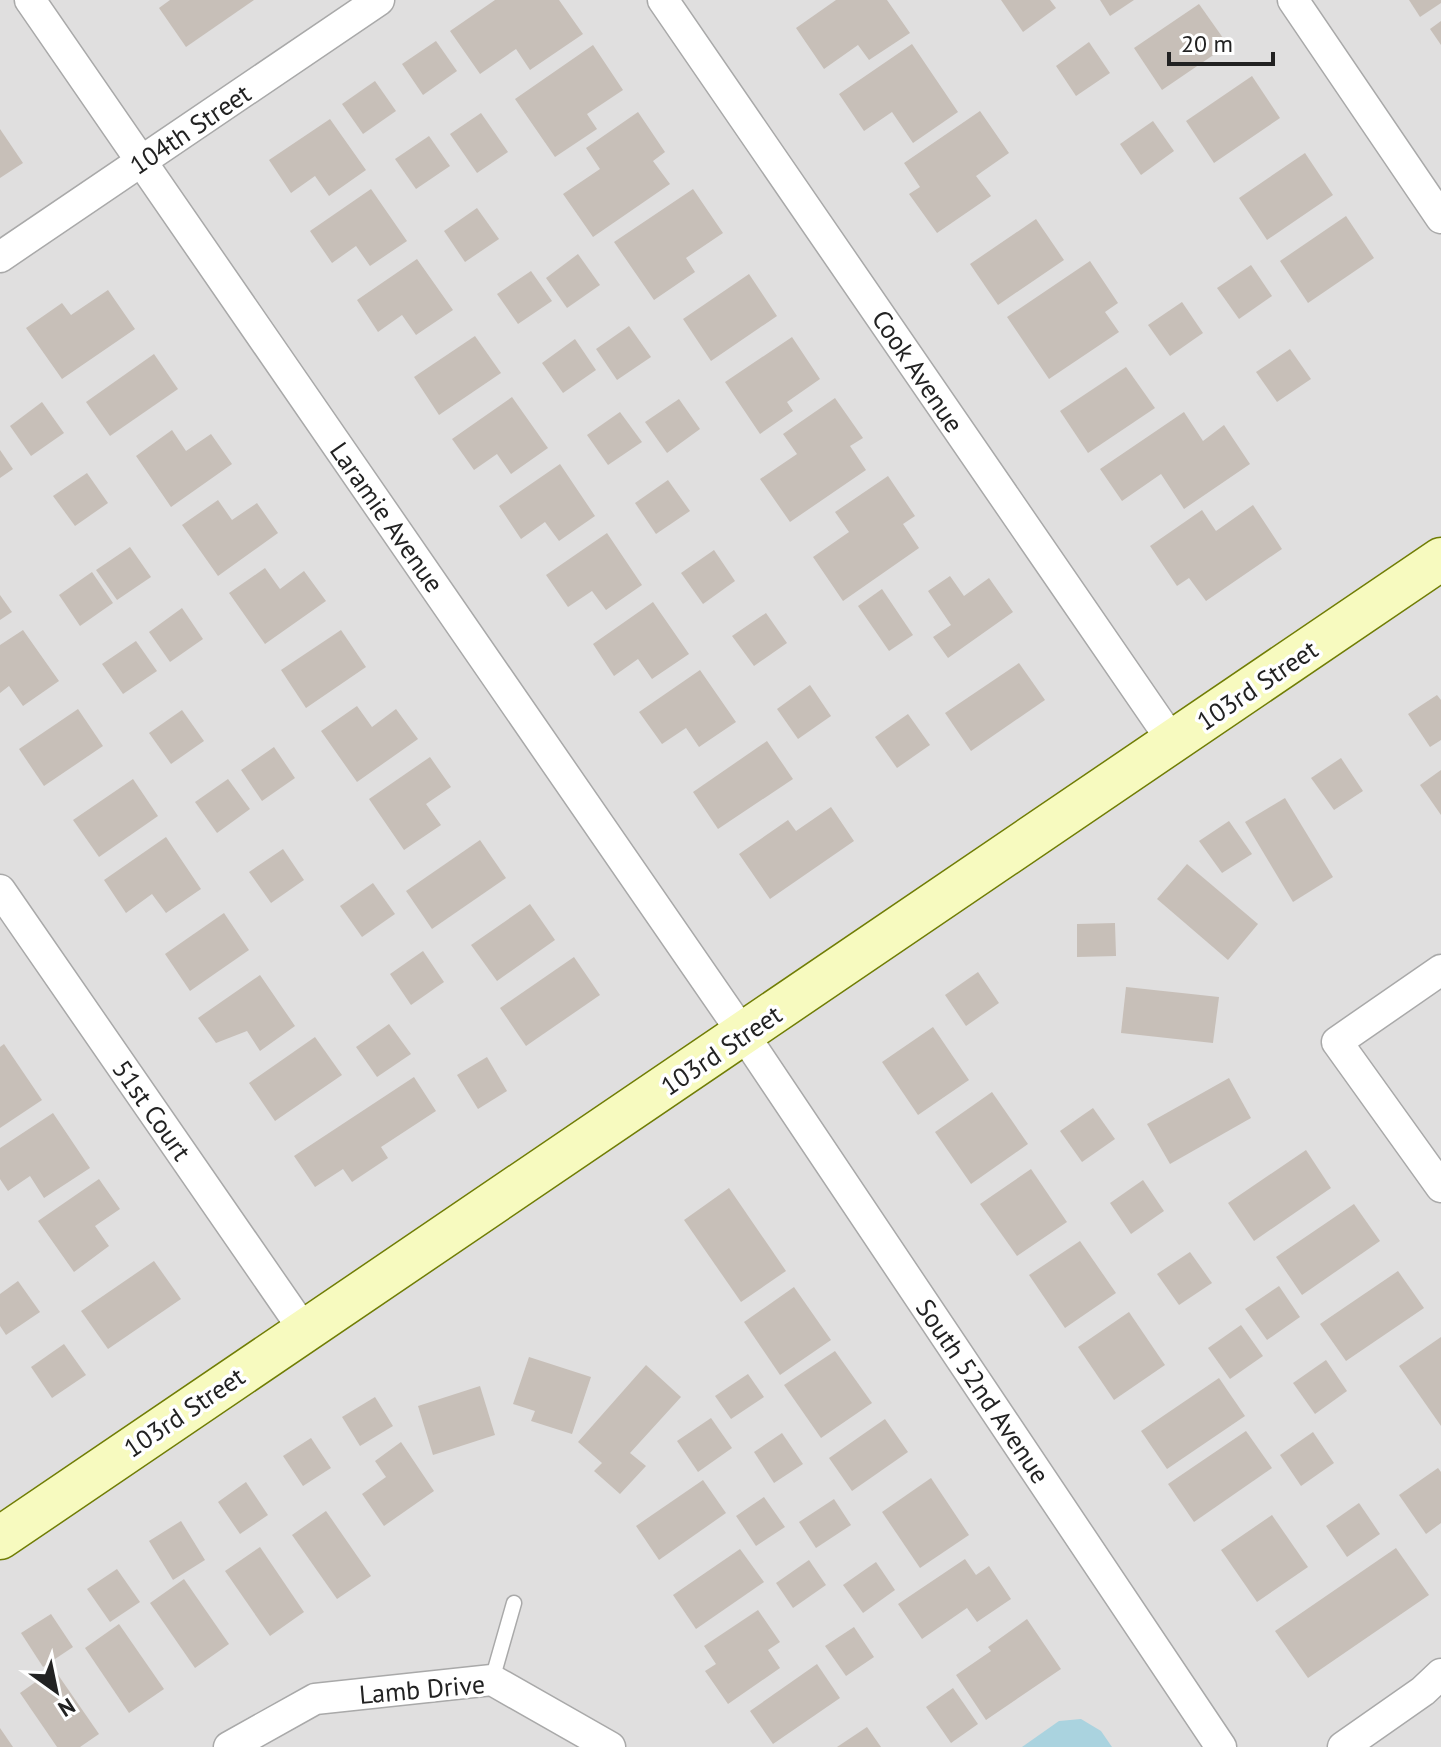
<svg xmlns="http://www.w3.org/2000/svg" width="1441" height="1747" viewBox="0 0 1441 1747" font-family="'PT Sans',sans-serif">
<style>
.residential{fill:#e0dfdf}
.water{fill:#aad3df}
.building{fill:#c7bfb8}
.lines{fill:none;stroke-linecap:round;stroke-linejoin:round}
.service-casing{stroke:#a9a9a9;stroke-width:17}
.minor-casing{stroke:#a9a9a9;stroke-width:33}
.secondary-casing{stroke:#707d05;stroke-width:45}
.service{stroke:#fff;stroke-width:14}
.minor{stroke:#fff;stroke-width:30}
.secondary{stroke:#f7fabf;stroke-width:42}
.labels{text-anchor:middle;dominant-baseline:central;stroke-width:7;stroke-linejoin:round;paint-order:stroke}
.street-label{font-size:26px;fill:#222;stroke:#fff}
</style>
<rect width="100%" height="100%" fill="#f2efe9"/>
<rect class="residential" x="0" y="0" width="1441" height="1747"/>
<polygon class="water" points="1081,1719 1101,1731 1112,1747 1022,1747 1059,1721"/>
<g class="building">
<polygon points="170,0 254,0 186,47 159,8"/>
<polygon points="495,0 559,0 583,34 530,70 516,49 480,74 450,31"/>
<polygon points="836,0 887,0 910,33 869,60 858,45 824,69 796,28"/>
<polygon points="1001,0 1050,0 1056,8 1023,32"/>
<polygon points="1100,0 1134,0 1110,16"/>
<polygon points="1409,0 1441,0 1441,3 1420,17"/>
<polygon points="1199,4 1228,45 1162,90 1134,48"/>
<polygon points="1441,21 1441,45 1430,29"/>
<polygon points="436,41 457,71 423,95 402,64"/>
<polygon points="1089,42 1110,73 1076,96 1056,66"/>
<polygon points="912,44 958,112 913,143 892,112 864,131 839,94"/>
<polygon points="593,45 623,90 587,114 597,129 555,157 515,99"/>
<polygon points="1252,76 1280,118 1214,163 1186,121"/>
<polygon points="375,81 396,111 363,134 342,104"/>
<polygon points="980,111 1009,153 976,176 991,196 937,233 909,194 920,187 904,163"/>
<polygon points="638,112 665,152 653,161 670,184 593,237 563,194 600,169 586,148"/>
<polygon points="481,113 508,152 477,173 450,134"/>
<polygon points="330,119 366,170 329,196 315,176 291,193 269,160"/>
<polygon points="1153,121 1174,151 1141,175 1120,144"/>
<polygon points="0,129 23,163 0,178"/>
<polygon points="429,136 450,166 416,189 395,159"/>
<polygon points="1305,153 1333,195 1267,240 1239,198"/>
<polygon points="371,189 407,241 370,266 356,246 332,263 310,231"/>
<polygon points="693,189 723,233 686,258 695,272 654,300 614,242"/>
<polygon points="477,208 499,239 465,262 444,231"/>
<polygon points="1346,216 1374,258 1308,303 1280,261"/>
<polygon points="1036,219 1064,260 998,305 970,264"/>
<polygon points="578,254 600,285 567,308 546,278"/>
<polygon points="417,259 453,310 416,335 402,315 378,332 357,300"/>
<polygon points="1090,261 1118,303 1105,312 1119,332 1049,379 1007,317"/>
<polygon points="1251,265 1272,296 1239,319 1217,288"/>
<polygon points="531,271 552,301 518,324 497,294"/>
<polygon points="749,274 777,316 711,361 683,319"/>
<polygon points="108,290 135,329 62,379 26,328 62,303 71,315"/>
<polygon points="1182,302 1203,333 1170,356 1148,325"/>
<polygon points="629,326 651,357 617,380 596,349"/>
<polygon points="475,336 501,373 439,415 414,377"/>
<polygon points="792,337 820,379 787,402 793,411 760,434 725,382"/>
<polygon points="575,339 596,370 563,393 542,363"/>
<polygon points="1290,349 1311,379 1277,402 1256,372"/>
<polygon points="154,354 178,389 110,436 86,402"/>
<polygon points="1126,367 1155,408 1088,453 1060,411"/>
<polygon points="512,397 548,448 511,474 497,454 474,470 452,439"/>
<polygon points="835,398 863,438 850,446 866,470 790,522 760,479 797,454 783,434"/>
<polygon points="679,399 700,429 667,453 645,422"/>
<polygon points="42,402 64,433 31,456 10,426"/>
<polygon points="620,412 642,442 608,465 587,435"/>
<polygon points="1184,412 1203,441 1224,425 1250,464 1184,509 1161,474 1122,501 1100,469"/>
<polygon points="172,430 186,451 211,434 232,464 171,507 136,456"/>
<polygon points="0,450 13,469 0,478"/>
<polygon points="560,464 595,516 559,541 545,522 521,539 499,506"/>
<polygon points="87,473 108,503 75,526 53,496"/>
<polygon points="888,476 915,516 903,524 919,548 843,601 813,557 849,532 835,512"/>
<polygon points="668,480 690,511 656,534 635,503"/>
<polygon points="218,500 232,520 257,503 278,533 218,576 182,525"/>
<polygon points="1253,505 1282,549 1206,601 1189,578 1177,586 1150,546 1202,510 1216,531"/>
<polygon points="607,533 642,585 606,610 592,591 568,607 546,575"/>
<polygon points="130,547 151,577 117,600 96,570"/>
<polygon points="714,550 735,581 703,604 681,573"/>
<polygon points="265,568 280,589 304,571 326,601 265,644 229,593"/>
<polygon points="92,572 113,603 80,626 59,595"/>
<polygon points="950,576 964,596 989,578 1013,612 948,658 933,637 951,625 928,591"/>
<polygon points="882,589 913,635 889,651 858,606"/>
<polygon points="0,595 12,612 0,620"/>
<polygon points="653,602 689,654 652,679 638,659 614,676 593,644"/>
<polygon points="182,608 203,639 170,662 149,632"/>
<polygon points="766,613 787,643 754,666 732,636"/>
<polygon points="23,630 59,681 23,706 9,686 0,693 0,645"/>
<polygon points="341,630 366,667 306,708 281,670"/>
<polygon points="136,641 157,671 123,694 102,664"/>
<polygon points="1019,663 1045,700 971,751 945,713"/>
<polygon points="700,670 736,722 699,747 686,728 662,744 639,712"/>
<polygon points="810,685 831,716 798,739 777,709"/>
<polygon points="1437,695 1441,700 1441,740 1430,747 1408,714"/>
<polygon points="357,706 372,727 396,709 418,739 357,782 321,731"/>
<polygon points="78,709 103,746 44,786 19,749"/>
<polygon points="182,710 204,741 171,764 149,733"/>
<polygon points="908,714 930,745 897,768 875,737"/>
<polygon points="767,741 793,779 718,829 693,792"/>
<polygon points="274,747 295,778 262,801 241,770"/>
<polygon points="430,757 451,787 426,804 441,825 404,850 369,799"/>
<polygon points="1341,758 1363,791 1334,810 1311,778"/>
<polygon points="1441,770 1441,815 1420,785"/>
<polygon points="133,779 158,816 99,857 73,820"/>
<polygon points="228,779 250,809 217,833 195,802"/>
<polygon points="1285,798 1333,877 1293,902 1245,822"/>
<polygon points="831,807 854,841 770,899 739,854 788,820 796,831"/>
<polygon points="1229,821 1252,854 1222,873 1199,841"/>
<polygon points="166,837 201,889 166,913 152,894 126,913 104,880"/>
<polygon points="480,840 506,878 432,929 406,891"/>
<polygon points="283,849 304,880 271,903 249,872"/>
<polygon points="1187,864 1258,924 1228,960 1157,899"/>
<polygon points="373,883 395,914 362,937 340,906"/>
<polygon points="530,904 555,940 497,981 471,945"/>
<polygon points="224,913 249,950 190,991 165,954"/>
<polygon points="1115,923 1116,956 1077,957 1077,924"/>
<polygon points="423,951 444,982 411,1005 390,974"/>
<polygon points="574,957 600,995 526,1046 500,1008"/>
<polygon points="978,972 999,1003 966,1026 945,995"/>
<polygon points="260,975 295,1026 260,1051 247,1031 216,1043 198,1018"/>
<polygon points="1126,987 1219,997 1213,1043 1121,1033"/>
<polygon points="389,1024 411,1054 377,1077 356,1047"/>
<polygon points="933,1027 969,1080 918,1115 882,1062"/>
<polygon points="315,1037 342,1075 275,1121 249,1083"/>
<polygon points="4,1044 42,1100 0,1128 0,1047"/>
<polygon points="487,1057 507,1091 478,1109 457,1075"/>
<polygon points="414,1077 436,1111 381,1147 388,1158 352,1182 343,1169 315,1187 294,1156"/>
<polygon points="1229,1078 1251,1118 1170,1164 1147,1124"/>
<polygon points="992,1092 1028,1144 971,1184 935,1132"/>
<polygon points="1093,1108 1115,1139 1082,1162 1060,1131"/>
<polygon points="53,1113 90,1168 44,1198 30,1176 8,1191 0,1179 0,1148"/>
<polygon points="1306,1150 1331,1188 1254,1241 1228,1203"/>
<polygon points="1031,1169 1067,1222 1017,1256 980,1204"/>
<polygon points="99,1179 120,1209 95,1226 109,1246 74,1272 38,1221"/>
<polygon points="1143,1180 1164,1211 1131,1234 1110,1203"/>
<polygon points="729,1188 786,1271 741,1302 684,1220"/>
<polygon points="1354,1204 1380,1241 1302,1295 1276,1257"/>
<polygon points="1080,1241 1116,1293 1065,1328 1029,1275"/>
<polygon points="1190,1252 1212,1283 1179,1305 1157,1274"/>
<polygon points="154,1261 181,1299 108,1349 81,1311"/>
<polygon points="1398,1271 1424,1308 1346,1361 1320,1324"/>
<polygon points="18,1281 40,1312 6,1335 0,1326 0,1294"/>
<polygon points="1279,1286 1300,1317 1267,1340 1245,1309"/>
<polygon points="794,1287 831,1340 780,1375 744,1322"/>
<polygon points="1129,1312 1165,1365 1114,1400 1078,1347"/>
<polygon points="1241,1325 1263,1356 1230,1379 1208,1348"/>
<polygon points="1441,1337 1441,1426 1399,1366"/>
<polygon points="64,1344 86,1375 52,1398 31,1367"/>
<polygon points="835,1351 872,1403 821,1438 784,1385"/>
<polygon points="529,1357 591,1377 572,1434 531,1421 535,1411 513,1404"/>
<polygon points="1326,1360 1347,1391 1315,1414 1293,1383"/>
<polygon points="646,1365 681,1397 630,1453 646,1466 620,1494 594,1471 602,1463 578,1442"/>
<polygon points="748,1374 764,1397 731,1419 715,1396"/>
<polygon points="1219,1378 1245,1416 1167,1469 1141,1431"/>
<polygon points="480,1386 495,1435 433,1455 418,1406"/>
<polygon points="375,1397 393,1426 360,1446 342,1417"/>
<polygon points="711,1418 732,1448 698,1472 677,1441"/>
<polygon points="885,1419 908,1452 852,1491 829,1458"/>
<polygon points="1246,1431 1272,1468 1194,1522 1168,1484"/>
<polygon points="1313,1432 1334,1463 1301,1486 1280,1455"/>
<polygon points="782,1433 803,1464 774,1483 754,1452"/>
<polygon points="311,1438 331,1468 303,1486 283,1456"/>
<polygon points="401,1442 434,1491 384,1526 362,1494 386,1477 375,1461"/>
<polygon points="1438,1468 1441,1472 1441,1523 1426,1534 1399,1495"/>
<polygon points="931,1478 969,1535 920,1568 882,1512"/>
<polygon points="703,1480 726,1513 659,1560 636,1526"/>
<polygon points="246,1482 268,1515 240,1534 218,1502"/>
<polygon points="764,1497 785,1527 756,1546 736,1516"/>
<polygon points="834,1499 851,1525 816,1548 799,1522"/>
<polygon points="1359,1503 1380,1534 1347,1557 1326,1526"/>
<polygon points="326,1511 371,1576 337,1599 292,1535"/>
<polygon points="1272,1515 1308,1567 1257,1602 1221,1550"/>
<polygon points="181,1521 205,1560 173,1580 149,1541"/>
<polygon points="260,1547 304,1612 270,1636 225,1571"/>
<polygon points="1396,1548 1429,1595 1308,1678 1275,1631"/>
<polygon points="740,1549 764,1582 696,1629 673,1595"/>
<polygon points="965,1559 976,1575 989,1566 1011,1599 977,1622 967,1608 922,1639 898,1604"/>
<polygon points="809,1560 826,1585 793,1608 776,1583"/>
<polygon points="876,1562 895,1590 863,1613 843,1585"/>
<polygon points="117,1569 140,1602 110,1622 87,1589"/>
<polygon points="184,1579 229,1644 195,1668 150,1603"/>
<polygon points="758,1610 780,1642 768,1650 780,1668 728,1704 705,1671 716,1664 704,1646"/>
<polygon points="51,1614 73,1647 43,1667 21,1633"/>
<polygon points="1027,1619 1061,1669 986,1720 956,1675 991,1651 988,1647"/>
<polygon points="119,1624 164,1689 129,1713 85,1648"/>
<polygon points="854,1627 874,1657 846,1676 825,1646"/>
<polygon points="817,1664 840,1698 773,1744 750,1711"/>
<polygon points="54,1669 99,1734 80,1747 57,1747 20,1693"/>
<polygon points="953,1688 978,1724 951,1743 926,1707"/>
<polygon points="867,1727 881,1747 837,1747"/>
<polygon points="0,1728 13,1747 0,1747"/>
</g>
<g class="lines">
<g class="service-casing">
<polyline id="service" points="492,1680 514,1603"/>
</g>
<g class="minor-casing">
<g id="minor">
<polyline points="30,0 744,1035 1221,1747"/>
<polyline points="663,0 1173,742"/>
<polyline points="1293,0 1441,218"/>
<polyline points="0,257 379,0"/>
<polyline points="0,890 304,1330"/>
<polyline points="1441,970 1337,1042 1441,1187"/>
<polyline points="229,1747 315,1699 492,1680 610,1747"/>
<polyline points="1343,1747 1423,1691 1441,1674"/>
</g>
</g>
<g class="secondary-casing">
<polyline id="secondary" points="0,1538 1441,559"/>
</g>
<use href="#service" class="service"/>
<use href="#minor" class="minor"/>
<use href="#secondary" class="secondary"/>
</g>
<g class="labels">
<g class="street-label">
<text transform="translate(190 129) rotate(-34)">104th Street</text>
<text transform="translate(918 371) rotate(56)">Cook Avenue</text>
<text transform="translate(387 517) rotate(55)">Laramie Avenue</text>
<text transform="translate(1257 685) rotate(-34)">103rd Street</text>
<text transform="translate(721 1050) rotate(-34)">103rd Street</text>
<text transform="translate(152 1110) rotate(55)">51st Court</text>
<text transform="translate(983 1391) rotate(56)">South 52nd Avenue</text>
<text transform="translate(184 1412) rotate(-34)">103rd Street</text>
<text transform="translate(422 1689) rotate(-5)">Lamb Drive</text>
</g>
</g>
<g transform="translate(56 1691) rotate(147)" stroke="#ffffff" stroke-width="6" paint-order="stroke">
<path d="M0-6L14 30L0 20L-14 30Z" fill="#222222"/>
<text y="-12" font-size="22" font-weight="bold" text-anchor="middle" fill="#222222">N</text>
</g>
<path d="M1169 52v12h104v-12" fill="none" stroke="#222222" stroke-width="4"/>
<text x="1181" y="52" font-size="24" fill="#222222" stroke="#ffffff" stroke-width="6" paint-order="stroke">20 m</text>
</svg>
